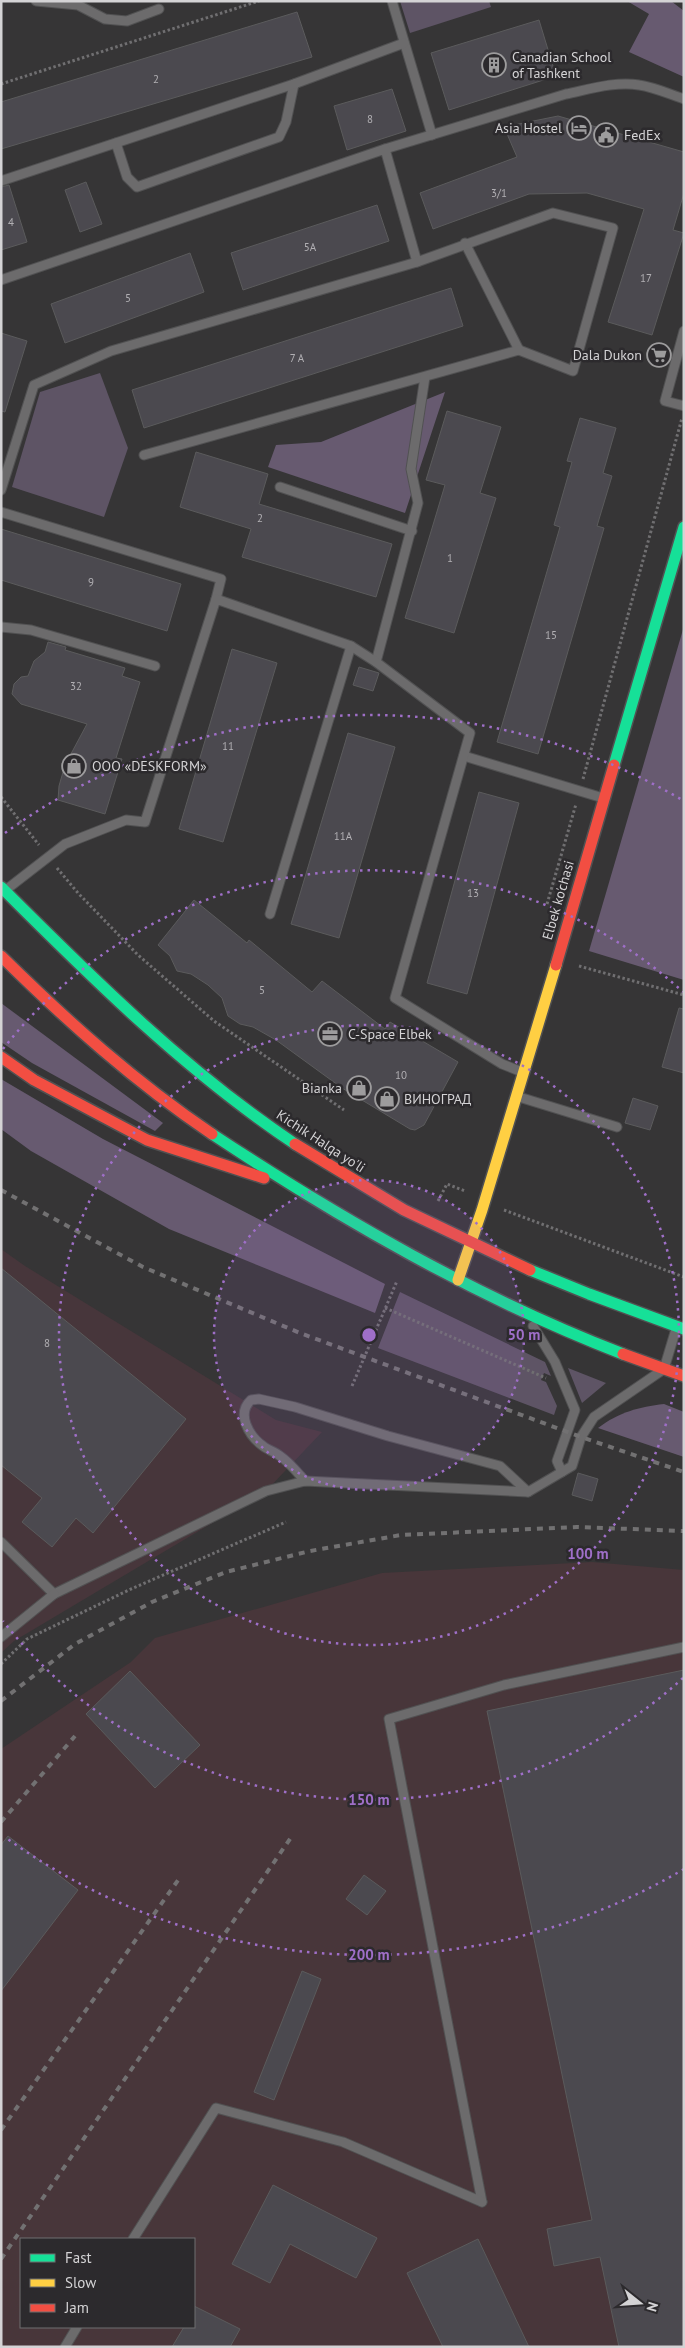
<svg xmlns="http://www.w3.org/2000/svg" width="685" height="2348" viewBox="0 0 685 2348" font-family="'PT Sans',sans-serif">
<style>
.commercial{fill:#47363b}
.industrial{fill:#48363a;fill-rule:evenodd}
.green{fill:#5e5465}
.forest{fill:#675a70}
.building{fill:#4b494f;stroke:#5b5b5c}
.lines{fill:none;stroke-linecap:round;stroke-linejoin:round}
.lane-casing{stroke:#515152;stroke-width:11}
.fast-casing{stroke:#515152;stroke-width:14}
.slow-casing{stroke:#515152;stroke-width:14}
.jam-casing{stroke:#515152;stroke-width:14}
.path{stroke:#706f71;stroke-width:3;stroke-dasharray:2.5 2.5;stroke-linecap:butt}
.lane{stroke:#6c6b6c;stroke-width:9}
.fast{stroke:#16e098;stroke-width:11}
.slow{stroke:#ffcf43;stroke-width:11}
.jam{stroke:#f24e42;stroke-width:11}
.rail{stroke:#727172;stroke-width:4;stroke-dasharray:6 6;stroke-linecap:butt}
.ring{fill:none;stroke:#9f6fc8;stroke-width:2.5;stroke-dasharray:2.5 5}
.labels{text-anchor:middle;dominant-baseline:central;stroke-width:5;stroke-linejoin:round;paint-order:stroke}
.number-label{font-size:11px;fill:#b2b0b4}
.poi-label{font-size:14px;fill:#d4d3d5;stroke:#2c2a2d;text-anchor:start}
.street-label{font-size:14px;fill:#d4d3d5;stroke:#2c2a2d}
.centre{fill:#9f6fc8;stroke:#2c2a2d;stroke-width:2.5}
.ring-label{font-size:15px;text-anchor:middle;font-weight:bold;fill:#9f6fc8;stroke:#2c2a2d;stroke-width:5;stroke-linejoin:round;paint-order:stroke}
</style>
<rect width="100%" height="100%" fill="#363536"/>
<polygon class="commercial" points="1,1249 25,1266 276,1420 322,1432 266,1491 14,1641 1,1653"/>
<path class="industrial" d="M592 1562 684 1570V2347H1V1749L131 1662 155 1638 382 1573ZM21 2239H194V2327H21Z"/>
<g class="green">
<polygon points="400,1 489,1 491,7 410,33"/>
<polygon points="100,373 128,448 104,517 12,487 40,392"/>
<polygon points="400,1292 545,1362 551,1376 544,1373 541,1380 546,1382 557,1406 554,1415 378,1348"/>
<polygon points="568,1368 606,1383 582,1403"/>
</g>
<g class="forest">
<polygon points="627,1 671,1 684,11 684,77 629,52 649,14"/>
<polygon points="445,392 405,513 268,467 276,445 321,442"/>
<polygon points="684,626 684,980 589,951"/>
<polygon points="1,1003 163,1123 155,1131 32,1063 1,1042"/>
<polygon points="1,1079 103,1139 385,1284 375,1313 169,1229 31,1151 1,1129"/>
<path d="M664 1404 684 1412V1457L598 1428C619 1412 639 1407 664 1404Z"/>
</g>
<g class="building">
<polygon points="297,12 312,57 1,149 1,102"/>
<polygon points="539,20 556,76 449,110 431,53"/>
<polygon points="392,89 406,131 347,150 334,106"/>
<polygon points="558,116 684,152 684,193 673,230 684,233 652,335 608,322 644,209 587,193 529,194 433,229 420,193 517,157 504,127"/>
<polygon points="86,182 102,224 80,232 65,190"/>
<polygon points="9,185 27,242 1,250 1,187"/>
<polygon points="377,205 389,241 243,290 231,253"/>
<polygon points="190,253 204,292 65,343 51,304"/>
<polygon points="451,288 463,326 144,428 132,390"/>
<polygon points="1,333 27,341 5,412 1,411"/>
<polygon points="447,411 501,427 480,493 496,498 454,633 405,618 445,485 426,480"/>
<polygon points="580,418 616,428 603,473 612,476 597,526 604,528 538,754 497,742 560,527 554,525 572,462 567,461"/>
<polygon points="196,452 268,474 259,504 392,544 376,597 242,557 251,529 180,507"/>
<polygon points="1,529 181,584 167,631 1,580"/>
<polygon points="48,642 66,647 65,650 125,668 122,676 140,682 116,758 122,759 105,814 58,800 59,786 65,765 87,724 21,704 12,694 14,684 21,677 28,676 34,661 45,652"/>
<polygon points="232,649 277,663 223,842 179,829"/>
<polygon points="359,667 379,673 373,691 353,685"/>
<polygon points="348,733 395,747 339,938 291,924"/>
<polygon points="479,792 519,803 467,994 427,983"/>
<polygon points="194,900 247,943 249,940 312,992 322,981 385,1029 390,1022 458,1062 424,1125 415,1130 410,1129 342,1088 276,1040 253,1027 240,1024 228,1016 222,998 208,985 191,974 177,971 170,956 158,945"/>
<polygon points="679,1008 684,1009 684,1073 662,1067"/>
<polygon points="633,1098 658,1106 650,1130 625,1123"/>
<polygon points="1,1268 186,1419 93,1533 76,1518 52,1547 22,1522 42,1498 1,1465"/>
<polygon points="578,1473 598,1479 592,1501 572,1495"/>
<polygon points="684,1670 684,2347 619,2347 600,2257 554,2266 547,2229 592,2220 487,1711"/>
<polygon points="130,1671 200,1745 155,1788 86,1714"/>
<polygon points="8,1836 78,1890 1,1991 1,1845"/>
<polygon points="364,1875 386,1891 367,1915 346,1899"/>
<polygon points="302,1971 321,1979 274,2100 254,2092"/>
<polygon points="273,2185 377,2238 356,2278 290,2244 270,2283 232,2264"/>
<polygon points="478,2239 529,2347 443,2347 407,2273"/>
<polygon points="194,2306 240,2329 230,2347 172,2347 184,2327 194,2327"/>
</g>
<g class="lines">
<g class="lane-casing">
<g id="lane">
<polyline points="36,1 78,5 105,19 127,21 159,9"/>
<polyline points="392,1 432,135"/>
<polyline points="116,143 127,177 137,187 279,137 286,122 294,84"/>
<path d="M385 149 566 94C590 89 616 81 639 85 654 87 669 94 684 99"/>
<polyline points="1,181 294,84 404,43"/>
<polyline points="465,243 519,350"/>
<polyline points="1,280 385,149 417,262"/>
<polyline points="684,331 665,401 684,406"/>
<polyline points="280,487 412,531"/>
<polyline points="1,490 34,385 111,351 417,262 553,213 613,228 573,371 519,350 144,455"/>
<polyline points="1,512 221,579 216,599"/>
<polyline points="1,627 31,630 155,666"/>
<polyline points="376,662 418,503 411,469 425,377"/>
<polyline points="464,756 603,798"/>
<polyline points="7,889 65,844 126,820 145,822 216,599 351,646 376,662 470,733 395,998 502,1064 522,1072"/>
<polyline points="270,914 351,646"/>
<polyline points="519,1097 617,1127"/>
<polyline points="533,1326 555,1362 575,1410 557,1461 562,1472"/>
<path d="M305 1481C297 1472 289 1462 280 1456 275 1452 268 1450 263 1446 249 1436 236 1414 251 1400L259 1399 295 1407 388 1436 500 1466 528 1492"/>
<polyline points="1,1542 54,1594 266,1491 305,1481 528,1492 572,1466 581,1437 594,1417 664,1369 676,1329"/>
<polyline points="1,1637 54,1594"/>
<polyline points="482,2202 389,1719 504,1685 684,1647"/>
<polyline points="133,2239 216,2108 343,2142 482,2202"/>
<polyline points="65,2347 77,2327"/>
</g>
</g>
<g class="fast-casing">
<g id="fast">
<polyline points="614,765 684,527"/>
<path d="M1 887C93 979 187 1072 295 1144"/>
<path d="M212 1134C342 1220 478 1298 623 1354"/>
<polyline points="530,1270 589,1294 684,1329"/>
</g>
</g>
<g class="slow-casing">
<polyline id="slow" points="458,1280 482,1210 556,965"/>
</g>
<g class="jam-casing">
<g id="jam">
<path d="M1 956C67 1021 135 1082 212 1134"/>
<polyline points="556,965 614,765"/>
<polyline points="1,1057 34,1080 147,1140 264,1178"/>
<polyline points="295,1144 404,1210 530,1270"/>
<polyline points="623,1354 684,1376"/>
</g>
</g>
<g class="path">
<polyline points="1,84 259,1"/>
<polyline points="583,779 682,418"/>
<polyline points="1,797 39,845"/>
<polyline points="57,868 78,893 138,955 214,1021 344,1110"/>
<polyline points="547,904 576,804"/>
<polyline points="579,966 684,995"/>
<polyline points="438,1201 447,1184 465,1191"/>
<polyline points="504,1210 684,1277"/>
<polyline points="385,1308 546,1378"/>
<polyline points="352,1386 397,1281"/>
<polyline points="1,1664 27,1639 131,1589 286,1522"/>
</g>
<use href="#lane" class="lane"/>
<use href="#fast" class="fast"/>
<use href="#slow" class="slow"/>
<use href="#jam" class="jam"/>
<g class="rail">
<polyline points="1,1190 143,1267 300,1333 581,1437 684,1472"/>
<polyline points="1,1701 75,1644 152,1602 226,1572 310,1551 401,1535 577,1527 684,1531"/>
<polyline points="1,1822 75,1736"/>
<polyline points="1,2130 181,1876"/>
<polyline points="1,2259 292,1836"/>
</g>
</g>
<circle cx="369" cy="1335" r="155" fill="#9f6fc8" fill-opacity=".12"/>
<g class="ring">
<circle cx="369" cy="1335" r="155"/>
<circle cx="369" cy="1335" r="310"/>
<path d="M683 1678A465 465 0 0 1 3 1621M3 1049A465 465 0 0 1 683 992"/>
<path d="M684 1869A620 620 0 0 1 5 1837M5 833A620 620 0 0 1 684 801"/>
</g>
<defs>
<g id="building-ring" transform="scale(1.25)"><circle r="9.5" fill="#2c2a2d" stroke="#9d9c9d" stroke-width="1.5"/><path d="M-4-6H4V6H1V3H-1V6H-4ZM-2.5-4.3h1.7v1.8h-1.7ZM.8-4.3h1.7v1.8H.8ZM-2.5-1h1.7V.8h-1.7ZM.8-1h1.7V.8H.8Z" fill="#9d9c9d"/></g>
<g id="hotel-ring" transform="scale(1.25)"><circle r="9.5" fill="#2c2a2d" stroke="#9d9c9d" stroke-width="1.5"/><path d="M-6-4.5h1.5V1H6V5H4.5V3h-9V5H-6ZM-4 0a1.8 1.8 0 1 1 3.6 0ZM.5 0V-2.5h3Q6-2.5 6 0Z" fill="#9d9c9d"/></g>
<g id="civic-ring" transform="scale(1.25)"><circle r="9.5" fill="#2c2a2d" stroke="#9d9c9d" stroke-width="1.5"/><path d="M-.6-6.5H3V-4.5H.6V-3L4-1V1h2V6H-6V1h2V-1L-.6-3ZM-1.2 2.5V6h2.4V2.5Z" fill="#9d9c9d"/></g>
<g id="supermarket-ring" transform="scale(1.25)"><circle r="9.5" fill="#2c2a2d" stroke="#9d9c9d" stroke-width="1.5"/><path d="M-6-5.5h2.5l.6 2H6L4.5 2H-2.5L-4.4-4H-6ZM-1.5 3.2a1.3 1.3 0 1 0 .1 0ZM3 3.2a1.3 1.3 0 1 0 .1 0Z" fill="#9d9c9d"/></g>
<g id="shop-ring" transform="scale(1.25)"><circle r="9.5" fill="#2c2a2d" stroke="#9d9c9d" stroke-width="1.5"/><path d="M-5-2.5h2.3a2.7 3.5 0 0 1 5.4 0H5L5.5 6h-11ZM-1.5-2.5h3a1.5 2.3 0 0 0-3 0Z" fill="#9d9c9d"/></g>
<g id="office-ring" transform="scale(1.25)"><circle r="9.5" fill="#2c2a2d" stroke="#9d9c9d" stroke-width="1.5"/><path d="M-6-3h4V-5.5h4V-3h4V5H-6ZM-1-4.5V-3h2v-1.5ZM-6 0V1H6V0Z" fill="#9d9c9d"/></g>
</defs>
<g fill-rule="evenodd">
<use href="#building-ring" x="494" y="65"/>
<use href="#hotel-ring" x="579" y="128"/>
<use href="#civic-ring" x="606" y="135"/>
<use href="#supermarket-ring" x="659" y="355"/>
<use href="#shop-ring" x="74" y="766"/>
<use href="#office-ring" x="330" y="1034"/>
<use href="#shop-ring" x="359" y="1088"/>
<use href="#shop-ring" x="387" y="1099"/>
</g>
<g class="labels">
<g class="number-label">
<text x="156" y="79">2</text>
<text x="370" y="119">8</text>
<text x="499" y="193">3/1</text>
<text x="11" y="222">4</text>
<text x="310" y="247">5A</text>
<text x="646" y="278">17</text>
<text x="128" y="298">5</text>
<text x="297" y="358">7 А</text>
<text x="260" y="518">2</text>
<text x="450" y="558">1</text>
<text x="91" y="582">9</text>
<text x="551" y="635">15</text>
<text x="76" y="686">32</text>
<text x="228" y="746">11</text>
<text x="343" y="836">11A</text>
<text x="473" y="893">13</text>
<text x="262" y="990">5</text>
<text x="401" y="1075">10</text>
<text x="47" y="1343">8</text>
</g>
<g class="poi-label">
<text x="512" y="57">Canadian School<tspan x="512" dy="16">of Tashkent</tspan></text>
<text x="562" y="128" text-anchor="end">Asia Hostel</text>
<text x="624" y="135">FedEx</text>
<text x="642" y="355" text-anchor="end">Dala Dukon</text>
<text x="92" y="766">ООО «DESKFORM»</text>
<text x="348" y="1034">C-Space Elbek</text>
<text x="342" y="1088" text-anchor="end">Bianka</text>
<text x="404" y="1099">ВИНОГРАД</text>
</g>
<g class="street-label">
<text transform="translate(558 900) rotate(-74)">Elbek ko'chasi</text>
<text transform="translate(321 1141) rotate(33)">Kichik Halqa yo'li</text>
</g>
</g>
<circle cx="369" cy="1335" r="8" class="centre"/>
<g class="ring-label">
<text x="524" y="1340">50 m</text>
<text x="588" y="1559">100 m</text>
<text x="369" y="1805">150 m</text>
<text x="369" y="1960">200 m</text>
</g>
<rect width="685" height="2348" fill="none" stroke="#d4d3d5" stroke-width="5"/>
<rect x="20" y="2238" width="175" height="90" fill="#2c2a2d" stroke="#6f6e70"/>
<rect x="30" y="2254" width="25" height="8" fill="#16e098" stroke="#6f6e70"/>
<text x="65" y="2263" font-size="15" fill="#d4d3d5">Fast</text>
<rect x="30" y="2279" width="25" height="8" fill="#ffcf43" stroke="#6f6e70"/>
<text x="65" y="2288" font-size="15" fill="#d4d3d5">Slow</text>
<rect x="30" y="2304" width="25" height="8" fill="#f24e42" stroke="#6f6e70"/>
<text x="65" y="2313" font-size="15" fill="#d4d3d5">Jam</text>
<g transform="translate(640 2303) rotate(107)" stroke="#2c2a2d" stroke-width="4" paint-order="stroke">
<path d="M0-4L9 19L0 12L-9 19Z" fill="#d4d3d5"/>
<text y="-8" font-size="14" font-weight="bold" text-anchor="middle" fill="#d4d3d5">N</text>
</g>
</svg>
